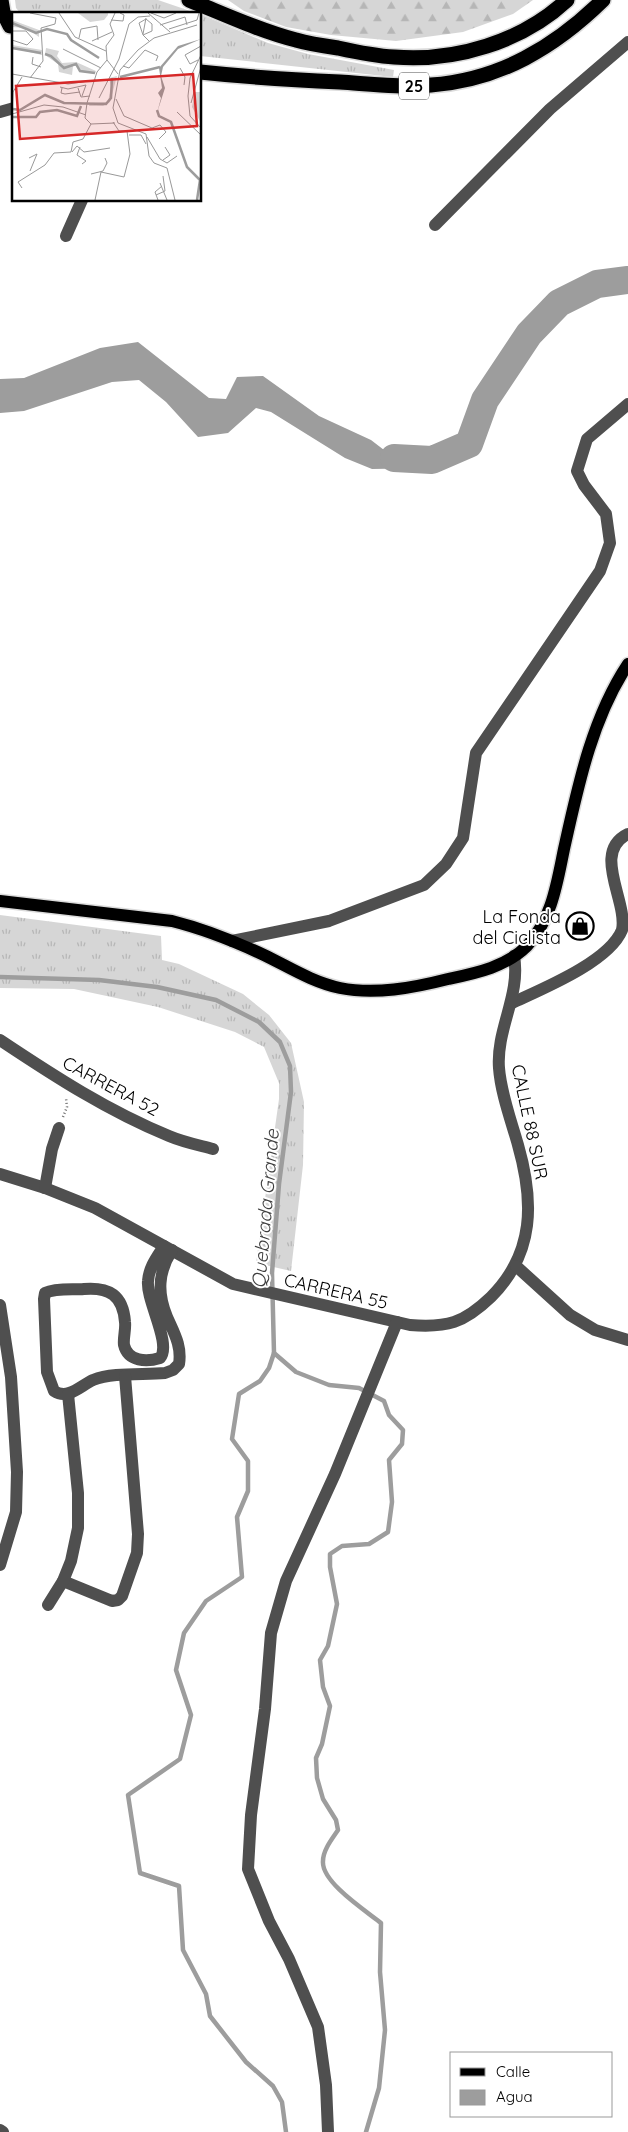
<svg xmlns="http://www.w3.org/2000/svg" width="628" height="2132" viewBox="0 0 628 2132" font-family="Quicksand,sans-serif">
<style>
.grass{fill:url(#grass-tufts)}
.forest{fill:url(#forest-firs)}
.water{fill:#9d9d9d}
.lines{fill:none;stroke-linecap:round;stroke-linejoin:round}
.stream{stroke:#9d9d9d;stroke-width:4.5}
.river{stroke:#9d9d9d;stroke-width:28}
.major-casing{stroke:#dbdbdb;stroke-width:15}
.highway-casing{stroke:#dbdbdb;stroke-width:18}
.path{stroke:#717171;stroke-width:2.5;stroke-dasharray:1 2.5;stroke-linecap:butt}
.minor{stroke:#4f4f4f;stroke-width:12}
.major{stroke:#000;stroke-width:12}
.highway{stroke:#000;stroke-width:15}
.labels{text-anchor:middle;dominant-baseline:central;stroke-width:4;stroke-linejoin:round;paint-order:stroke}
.shield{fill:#fff;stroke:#4c4c4c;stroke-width:1}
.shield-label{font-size:16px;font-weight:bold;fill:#000}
.poi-label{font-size:18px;fill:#000;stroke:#fff;text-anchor:end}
.street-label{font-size:18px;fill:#000;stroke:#fff}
.water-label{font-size:19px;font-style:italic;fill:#3e3e3e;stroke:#fff}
.inset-river{fill:none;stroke:#9d9d9d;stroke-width:2.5}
.inset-road{fill:none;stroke:#999;stroke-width:1}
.view{fill:#d62828;fill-opacity:0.15;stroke:#d62828;stroke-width:2.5}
.inset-edge{fill:none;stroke:#000;stroke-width:2.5}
</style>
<defs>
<pattern id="grass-tufts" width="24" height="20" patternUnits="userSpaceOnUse" patternTransform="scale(1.25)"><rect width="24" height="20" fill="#d6d6d6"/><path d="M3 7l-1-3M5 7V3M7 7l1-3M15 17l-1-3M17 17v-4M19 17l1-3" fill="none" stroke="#b6b6b6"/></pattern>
<pattern id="forest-firs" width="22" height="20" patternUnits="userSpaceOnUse" patternTransform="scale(1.25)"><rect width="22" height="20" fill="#d6d6d6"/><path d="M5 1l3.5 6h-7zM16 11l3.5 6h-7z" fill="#b6b6b6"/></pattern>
</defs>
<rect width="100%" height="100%" fill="#fff"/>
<g class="grass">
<polygon points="15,0 158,0 199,14 21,14 16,8"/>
<polygon points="200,14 268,43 308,54 394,70 393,77 200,56"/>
<polygon points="0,915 161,936 162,960 179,964 243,994 269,1015 291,1043 304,1102 303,1165 291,1271 256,1263 279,1099 279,1083 264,1047 235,1032 158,1007 74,989 0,988"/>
</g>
<polygon class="forest" points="228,0 533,0 513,14 463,32 396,41 331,35 286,27 244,11"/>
<polygon class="water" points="138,342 209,398 226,399 237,377 263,376 319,416 371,440 384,450 434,449 431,468 372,469 345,458 271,412 256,408 228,433 198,437 166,402 139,380 112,382 24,411 0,413 0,379 24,378 100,348"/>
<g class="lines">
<g class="stream">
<polyline points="0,977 99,980 157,987 216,1000 259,1022 280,1042 290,1066 291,1092 279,1184 272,1273 274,1353 269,1368 260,1381 239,1394 232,1439 248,1461 248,1491 237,1517 242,1577 206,1601 184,1633 176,1670 191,1715 180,1759 128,1795 140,1873 179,1886 183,1950 206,1994 210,2016 246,2062 273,2086 282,2102 286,2132"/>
<path d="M274 1353 296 1372 329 1385 359 1388 384 1401 389 1415 403 1430 402 1444 389 1460 392 1502 388 1532 369 1544 342 1546 330 1554V1567L337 1604 328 1646 320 1660 323 1687 330 1706 322 1744 316 1758 317 1778 323 1799 336 1820 338 1830C332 1839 323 1850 323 1861 321 1882 366 1911 381 1923L380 1972 385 2030 379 2088 366 2132"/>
</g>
<polyline class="river" points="394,458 432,460 469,444 485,400 529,334 559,303 597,284 628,280"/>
<g class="major-casing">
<path id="major" d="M0 901 172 921C204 929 234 941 264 955 289 967 312 982 340 988 375 995 413 988 448 979 476 973 506 967 527 946 552 919 557 883 564 849 578 786 592 718 628 664"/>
</g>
<g class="highway-casing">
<g id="highway">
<polyline points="1,0 3,12 10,26"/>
<path d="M189 0C224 14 260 31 296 40 310 44 324 46 338 48 356 52 375 56 394 57 455 62 522 42 567 0"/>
<path d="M200 72C247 77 293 80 340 82 370 84 401 88 431 85 500 80 555 47 603 0"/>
</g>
</g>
<polyline class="path" points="63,1117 67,1107 66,1098"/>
<g class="minor">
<polyline points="0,112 14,108"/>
<polyline points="435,225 550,109 628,42"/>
<polyline points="66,236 82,200"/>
<polyline points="232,941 329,921 424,885 446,864 463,838 476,753 600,571 610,543 606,514 584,485 577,471 587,439 628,404"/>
<path d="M512 1003C542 989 609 962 622 930 628 901 591 852 628 834"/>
<path d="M0 1040C54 1076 108 1111 169 1136 183 1142 198 1145 213 1149"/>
<path d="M0 1174 45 1188 95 1208 233 1284 410 1325C447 1328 464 1323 491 1297 535 1253 534 1201 518 1145 511 1120 501 1094 499 1068 496 1029 521 995 514 956"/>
<polyline points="45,1188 52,1149 59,1128"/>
<path d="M164 1246C157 1257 149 1267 148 1281 146 1301 172 1344 160 1358 147 1362 128 1362 124 1345 123 1338 126 1329 125 1322 123 1295 109 1287 84 1289 72 1290 56 1288 45 1293L44 1299 47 1372 54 1391C68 1400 80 1386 93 1380 113 1372 143 1375 165 1373L173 1370 179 1364C182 1346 174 1333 167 1317 157 1293 158 1272 172 1250"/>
<polyline points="516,1266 570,1315 595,1330 628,1340"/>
<polyline points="0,1305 11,1377 17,1472 16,1512 0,1565"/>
<polyline points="63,1581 112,1601 118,1600 122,1596 137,1553 138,1534 125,1376"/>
<polyline points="48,1605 63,1581 71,1561 78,1528 78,1493 68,1394"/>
<polyline points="0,2130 3,2132"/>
<polyline points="328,2132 326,2085 318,2027 289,1959 269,1921 248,1869 251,1815 265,1709 271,1633 286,1581 335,1474 397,1322"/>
</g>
<use href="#major" class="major"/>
<use href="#highway" class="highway"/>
</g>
<defs>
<g id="shop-ring" transform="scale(1.4375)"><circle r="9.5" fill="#fff" stroke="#000" stroke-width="1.5"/><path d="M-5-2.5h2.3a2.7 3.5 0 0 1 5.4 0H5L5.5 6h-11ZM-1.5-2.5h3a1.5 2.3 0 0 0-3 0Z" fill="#000"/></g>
</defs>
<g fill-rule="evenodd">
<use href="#shop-ring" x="580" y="926"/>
</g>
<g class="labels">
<rect class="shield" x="399" y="72.5" width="30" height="27" rx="4"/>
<g class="shield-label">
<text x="414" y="86">25</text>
</g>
<g class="poi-label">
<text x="561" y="916">La Fonda<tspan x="561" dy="21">del Ciclista</tspan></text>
</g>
<g class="street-label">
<text transform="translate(111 1086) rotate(28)">CARRERA 52</text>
<text transform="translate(530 1122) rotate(78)">CALLE 88 SUR</text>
<text transform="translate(336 1291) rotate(13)">CARRERA 55</text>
</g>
<g class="water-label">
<text transform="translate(265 1209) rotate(-85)">Quebrada Grande</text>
</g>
</g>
<g transform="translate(12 12)">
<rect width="189" height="189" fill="#fff"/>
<path d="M0 8 27 18V25L14 16 0 15ZM0 33 30 38V43L0 36ZM34 36 47 39 45 44 50 51 64 50 84 59 83 62 66 58V54H61L60 63 47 60 46 52 33 43ZM105 64 98 90 91 94H77L78 91 96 90 99 74 97 66Z" fill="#d6d6d6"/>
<path d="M183 80H189V111L180 95Z" fill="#d6d6d6"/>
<path d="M66 1H96V3L92 8 78 10Z" fill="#d6d6d6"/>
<path d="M189 27 166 37 151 55 149 64 153 76 145 101 149 86 146 81 150 76 147 56 166 34Z" fill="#9d9d9d"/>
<path class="inset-river" d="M0 11 24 21 35 17 55 22 59 28 87 46M0 36 29 41M33 42 39 44 52 56 64 52 68 59 83 61M108 65 148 55M1 97 8 98 33 83 52 91 94 92 99 86 100 66M145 98 147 104 159 110 175 155 188 168 185 188M0 105H24L28 100 45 98 65 104 69 94"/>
<path class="inset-road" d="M18 1 44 6 43 12 29 16 31 49 18 66M47 1 63 25 94 39M136 1 158 20M139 1 152 6 164 1M99 8 111 9 112 3 108 1M148 13 173 5 175 13M157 17 185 8 187 1M0 19H14L21 27 15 33 0 28M131 22 134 6M131 23 127 11 134 7 140 12V19L131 23 137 29M67 26 69 17 85 14 86 28M80 29 100 20M51 37 89 56M189 43 178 66 176 84 178 104 189 116M21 45 20 52 29 55M95 48 106 62M186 48 178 52 173 43 189 34M111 54 117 56 133 38 146 44 144 49M168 56 173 65 172 73M0 62 56 72 84 68M48 75 56 77 74 73 70 84M50 76 49 81 53 82 68 80M66 76 69 85 78 84M87 86 107 47 117 12 126 5 138 4M104 87 112 104 140 116 148 113 154 120 147 127M179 91 189 55M165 100 189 123M0 102 32 93 51 95 74 103M0 102 1 80 10 65M79 112 73 106 75 91 85 60 95 48 94 34 102 23 98 12 103 1M79 112 103 111M117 123H129L134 132M135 125 148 147 155 151 165 144M68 135 65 143 74 149 70 152M60 140 65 134 72 140 98 136M17 146 25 142 18 159M151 148 158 143 153 135M79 162 91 159 95 151 93 146M148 171 155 188M10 176 6 170 33 153 42 141 59 140 61 130 71 127 79 112M144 183 153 179 151 164M83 188 89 160 112 165 118 142 115 119H107L101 110M146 188 143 180 150 174M163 188 155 156 142 151 137 144 134 122 106 111 101 96 108 58 126 38 142 26 185 13"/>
<path class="view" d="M181 62 185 114 8 127 4 74Z"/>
<rect width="189" height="189" class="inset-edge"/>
</g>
<rect x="450" y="2052" width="162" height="65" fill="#ffffff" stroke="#999999"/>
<rect x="460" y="2068" width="25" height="8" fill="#000000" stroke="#999999"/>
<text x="496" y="2077" font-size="15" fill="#000000">Calle</text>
<rect x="460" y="2090" width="25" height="15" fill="#9d9d9d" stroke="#999999"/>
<text x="496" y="2102" font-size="15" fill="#000000">Agua</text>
</svg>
